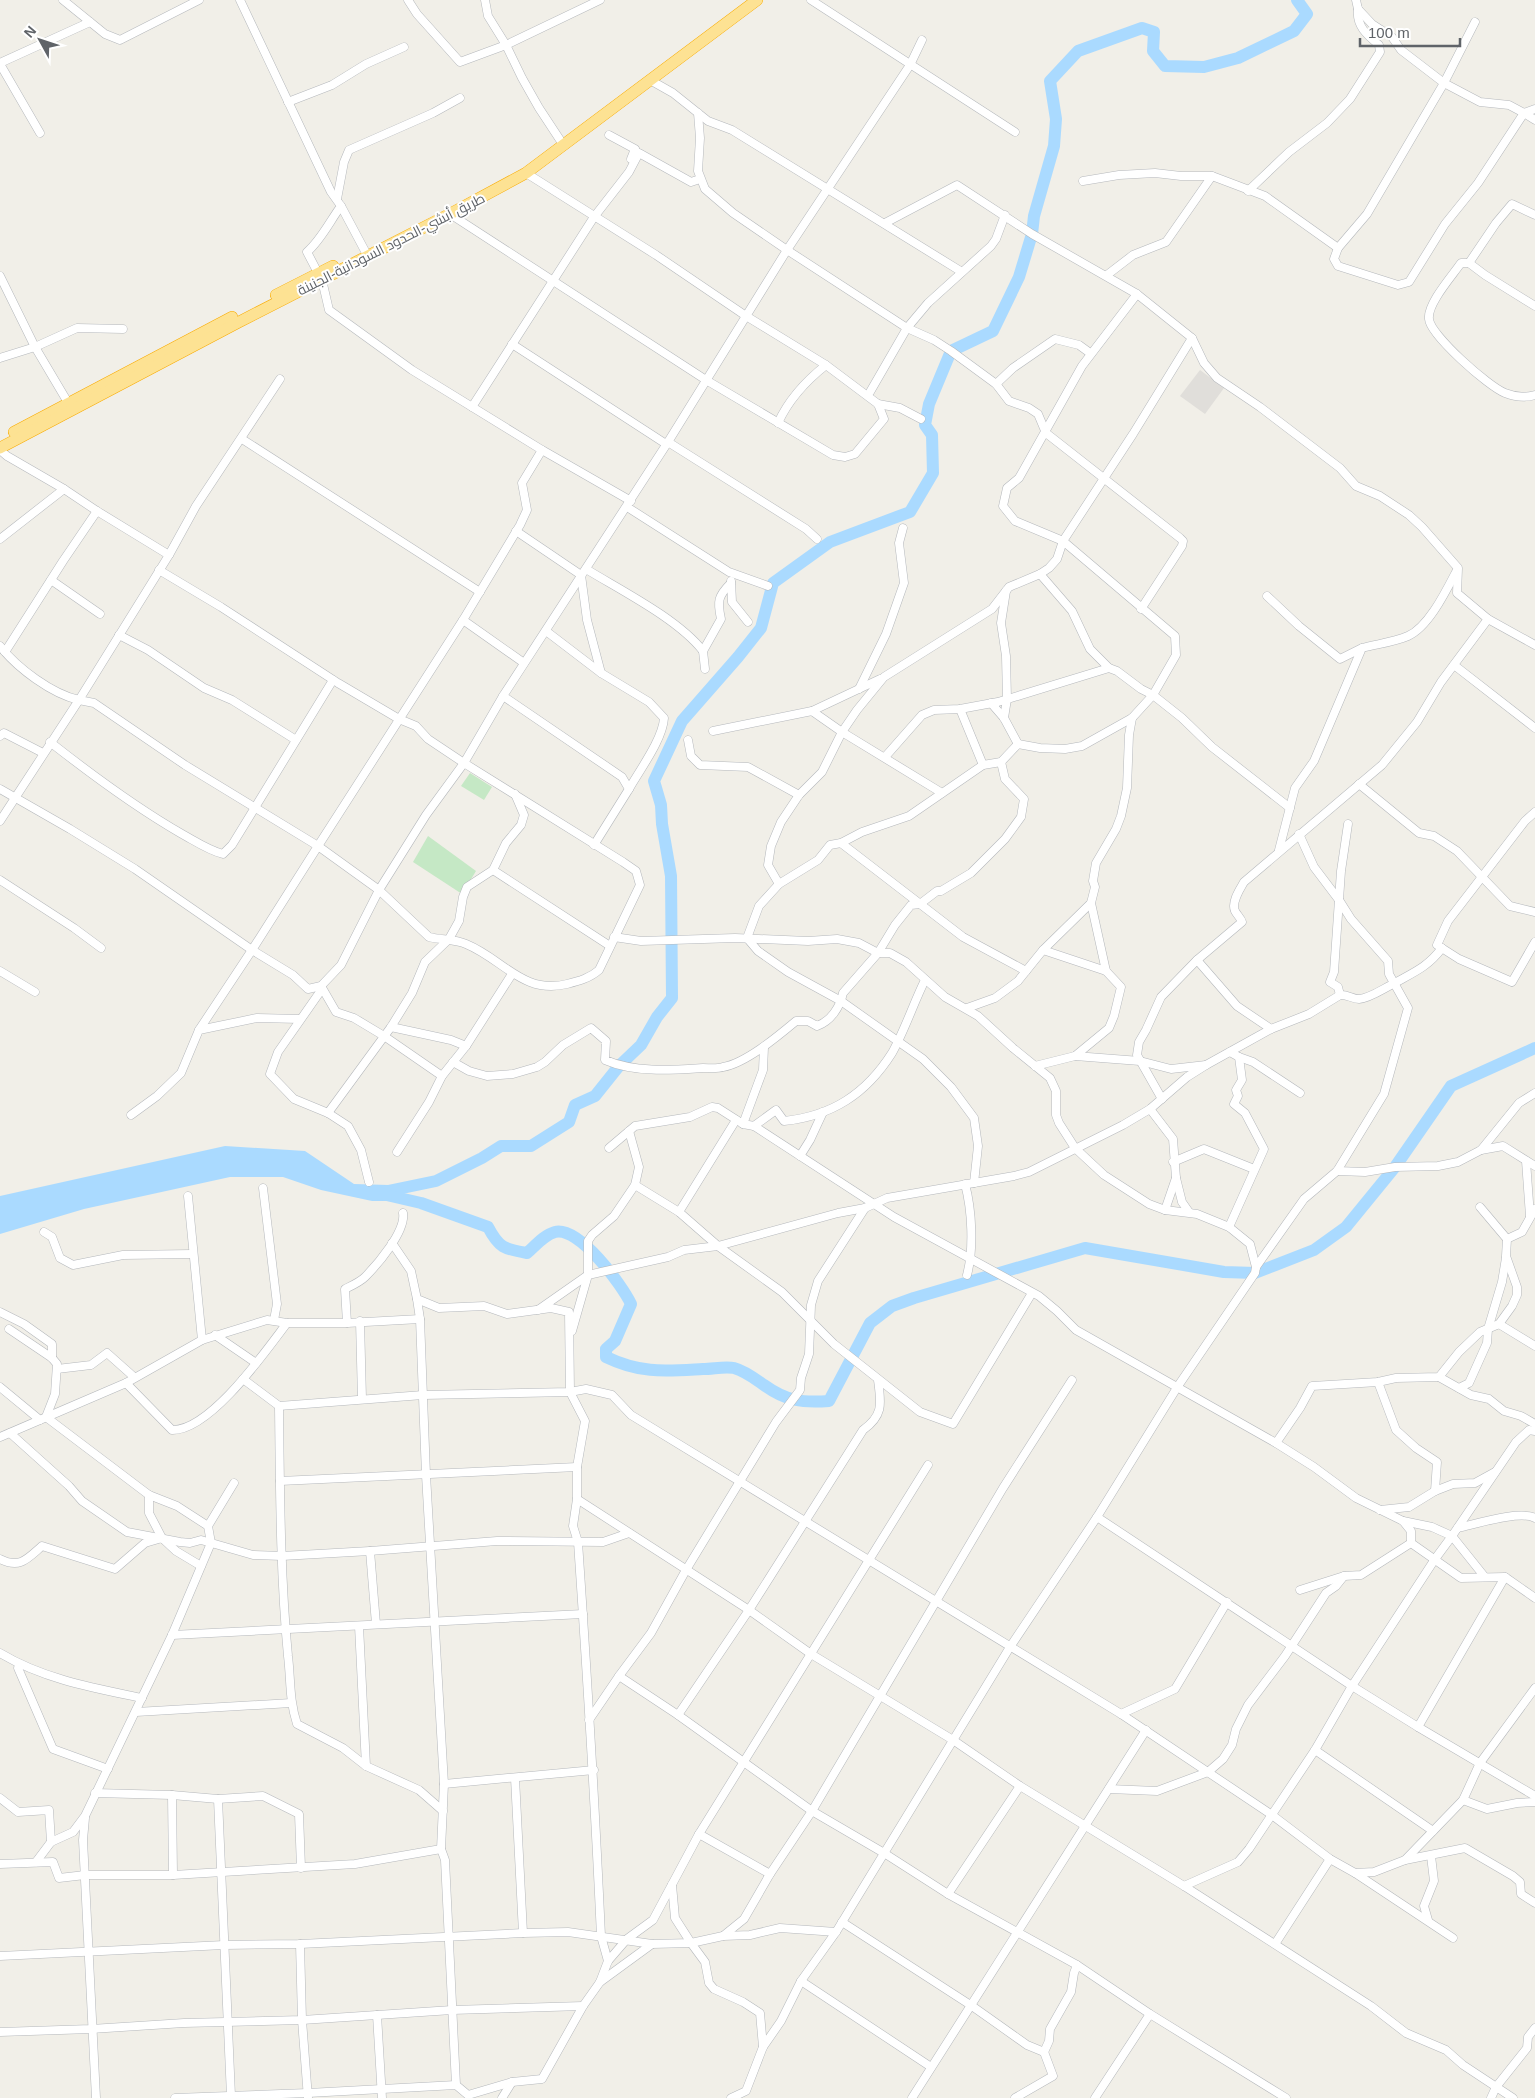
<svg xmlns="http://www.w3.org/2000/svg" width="1535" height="2098" viewBox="0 0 1535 2098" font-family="Helvetica,Cairo,sans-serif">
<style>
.industrial{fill:#e0deda}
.green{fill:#c5e8c5}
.water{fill:#aadaff}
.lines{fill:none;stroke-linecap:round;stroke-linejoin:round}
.river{stroke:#aadaff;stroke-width:12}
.minor-casing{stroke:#b5b8bc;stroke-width:9}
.highway-casing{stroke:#f9ab00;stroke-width:12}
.minor{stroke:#fff;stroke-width:8}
.highway{stroke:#fde293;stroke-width:11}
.labels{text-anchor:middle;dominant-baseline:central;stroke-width:4;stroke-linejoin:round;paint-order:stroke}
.street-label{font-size:14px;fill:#5f6368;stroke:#fff}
</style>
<rect width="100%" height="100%" fill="#f1efe8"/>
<polygon class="industrial" points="1200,370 1224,388 1205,414 1180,396"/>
<g class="green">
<polygon points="470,773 492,787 484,800 461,786"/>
<polygon points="428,836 476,871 462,894 413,862"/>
</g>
<polygon class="water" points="225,1146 305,1151 354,1184 389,1185 388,1201 372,1201 321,1190 283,1177 230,1177 84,1209 0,1234 0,1196"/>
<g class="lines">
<g class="river">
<polyline points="383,1192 436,1181 482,1158 501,1146 531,1146 569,1122 575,1105 595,1096 619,1066 641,1045 657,1017 672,998 671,876 662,824 661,805 654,781 682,721 738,657 761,628 773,583 830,542 910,512 933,473 932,435 925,425 929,404 951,351 993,331 1019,277 1032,234 1034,216 1054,146 1056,119 1050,81 1078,51 1142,28 1154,32 1153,51 1165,66 1204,67 1238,58 1294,31 1307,14 1297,0"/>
<path d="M372 1193H378L421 1203 488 1227C499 1248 504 1249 527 1253 535 1246 544 1235 555 1232 579 1226 622 1285 631 1304L615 1341 606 1349V1357C641 1374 666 1371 703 1369 713 1369 725 1366 734 1368 745 1371 754 1378 764 1385 786 1401 802 1403 829 1401L870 1323 892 1306 914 1298 1085 1248 1224 1272 1255 1273 1314 1250 1346 1227 1395 1167 1451 1086 1535 1048"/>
</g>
<g class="minor-casing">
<g id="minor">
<polyline points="63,0 105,34 120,40 199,0"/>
<path d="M240 0 331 192 341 206C330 221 321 240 307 252L318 273"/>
<polyline points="408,0 417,14 460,62 506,45 600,0"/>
<polyline points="485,0 488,16 506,45 522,78 539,108 564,146"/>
<polyline points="811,0 1015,132"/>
<polyline points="1356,0 1358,9 1372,24 1392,37 1401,50 1444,83 1480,102 1509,105 1524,113 1535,109"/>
<polyline points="0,63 90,22"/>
<polyline points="0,64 40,133"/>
<polyline points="650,80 673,93 708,121 732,130 962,272"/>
<polyline points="288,102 332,85 366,64 404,47"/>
<polyline points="698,113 700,138 698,171 705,189 733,213 787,250 907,328 934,340 951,351 996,384 1009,401 1029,408 1038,414 1046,433 1180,538 1183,541 1182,546 1141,609"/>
<polyline points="609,135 635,149 631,159"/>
<polyline points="1083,181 1119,175 1155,173 1181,176 1212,176 1265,196 1338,248 1367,214 1444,83 1475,22"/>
<path d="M1248 191 1289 152 1327 123 1350 99 1380 52 1379 45C1367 35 1356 26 1358 9"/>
<polyline points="337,199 344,162 349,150 433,113 460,98"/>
<polyline points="341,206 365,251"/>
<polyline points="450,214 706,380 833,455 845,457 855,454 884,419 878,404 826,365 746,316 656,255 526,173"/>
<polyline points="885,223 957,185 1032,234 1137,294 1192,338 1204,363 1217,378 1260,407 1340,468 1356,486 1380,496 1409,515 1422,527 1458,568 1457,593 1488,619 1535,645"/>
<polyline points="1338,248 1334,259 1338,266 1398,285 1409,282 1445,224 1478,183 1524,113 1535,120"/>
<polyline points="1469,263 1496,223 1512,204 1535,215"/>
<polyline points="1107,275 1133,255 1166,242 1212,176"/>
<polyline points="0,276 35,347 70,406"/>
<polyline points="322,280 329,310 412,370 542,450 631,501"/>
<path d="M1535 306 1485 275 1469 263H1461C1452 276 1427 304 1429 319 1430 335 1489 387 1505 393 1515 397 1525 398 1535 395"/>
<polyline points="512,344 666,444"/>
<polyline points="0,358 35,347 77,328 123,329"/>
<polyline points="280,379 196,506 169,555 79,700 94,703 185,765 318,846 463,620 520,525 527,510 522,483 542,450"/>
<polyline points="996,384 1013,368 1055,339 1079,345 1090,353"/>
<polyline points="870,392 907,328 928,303 991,246 996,239 1005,215"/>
<polyline points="878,404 900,408 921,419"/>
<polyline points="472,407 594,217 629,172 639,153 691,182 700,179"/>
<path d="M778 423C788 401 807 380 826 365"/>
<polyline points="242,439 480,592"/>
<polyline points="668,442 806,529 817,539"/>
<polyline points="0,450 7,456 64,489"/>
<polyline points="627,507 729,572 768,586"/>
<path d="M516 531 581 575 587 620 601 673 649 702 664 718C663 739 639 771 629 789"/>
<polyline points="0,539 64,489 97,511"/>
<path d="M586 569C622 591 678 619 703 651"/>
<path d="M159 570 221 607 338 683 399 719 416 726 428 739 464 763 623 862 636 871 640 885 599 970C590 978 579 981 567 984 523 995 503 959 466 944 454 939 441 940 429 937L379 890 318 846 252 950 199 1030"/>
<polyline points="1040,574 1072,611 1090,649 1109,668 1117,671 1141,689 1153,695 1182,718 1212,747 1290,808"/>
<polyline points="51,580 100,614"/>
<polyline points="731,581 732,602 748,622"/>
<polyline points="1267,596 1299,626 1340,659 1362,648"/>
<polyline points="463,620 524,663"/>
<polyline points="546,631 601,673"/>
<polyline points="119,635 148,650 204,688 232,700 296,740"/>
<path d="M0 646C17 668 52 694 79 700L0 821"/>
<polyline points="5,652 63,561 97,511 169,555"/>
<polyline points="1454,665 1535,728"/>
<path d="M705 669 703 651 721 619C717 601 718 596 731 583"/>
<polyline points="859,689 886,634 904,583 899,543 903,528"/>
<polyline points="503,696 622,777 629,789 594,845"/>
<polyline points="991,703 1004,718 1018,744"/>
<polyline points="960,709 983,765"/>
<polyline points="812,711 880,679"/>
<polyline points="1004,718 1007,699 1006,656 1001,623 1006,591"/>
<polyline points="713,731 812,711 842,732 942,793"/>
<polyline points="0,736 4,733 43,753"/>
<polyline points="688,740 691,756 700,765 748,767 799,795"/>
<path d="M50 742C92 775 135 807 182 834 195 841 208 850 223 854L232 845 333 680"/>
<polyline points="885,757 922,715 934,710 960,709 998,702 1109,668"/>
<polyline points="1359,784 1419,833 1434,836 1457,851 1510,906 1535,912"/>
<polyline points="0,789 70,829 135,869 252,950 293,975 308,989 321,986 341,965 379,890 426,815 464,763 503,696 668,442 787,250 910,65 922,40"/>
<polyline points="1535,812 1525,821 1448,921 1437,945 1459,959 1512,982 1535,942"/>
<polyline points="841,843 963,937 1026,971"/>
<path d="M1279 850 1295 788 1314 761 1362 648C1377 644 1394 642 1408 636 1429 627 1447 589 1457 570"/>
<polyline points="493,870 610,946"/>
<polyline points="0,880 74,928 101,948"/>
<polyline points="779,884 818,860 830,845 841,843 862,832 909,816 983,765 1001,762 1018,744 1040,748 1065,749 1082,746 1132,718 1153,695 1176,655 1175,636 1063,541 1015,521 1003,506 1007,488 1019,478 1082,366 1137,294"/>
<polyline points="614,937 641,941 735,938 808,941 837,939 859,943 878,953 890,953 906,962 945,997 978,1016 1013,1048 1050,1078 1056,1091 1056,1115 1059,1123 1075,1148 1104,1175 1149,1204 1165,1210 1197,1214 1229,1227 1250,1244 1256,1267"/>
<polyline points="1043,950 1106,971"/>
<polyline points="1197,960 1237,1006 1271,1029"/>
<polyline points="0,971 35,992"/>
<polyline points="321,986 336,1012 354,1018 384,1036 442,1076"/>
<polyline points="322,989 278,1052 270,1074 294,1099 328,1113 348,1126 361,1150 369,1182"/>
<polyline points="1340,995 1338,987 1330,982 1334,972 1341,871 1348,824"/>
<polyline points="967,1008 995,998 1018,981 1043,950 1091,903"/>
<polyline points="391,1027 451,1040 466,1046"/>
<polyline points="1075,1056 1140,1061 1171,1069 1206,1065"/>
<polyline points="1239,1057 1253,1062 1300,1093"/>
<path d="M453 1062 469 1071 487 1076 513 1074 537 1067 545 1062 563 1045 591 1028 606 1041 605 1060C635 1073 672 1070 703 1068 710 1068 717 1069 723 1067 746 1063 778 1036 796 1021H808L817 1026C831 1021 840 1007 843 993L878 953 895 925 911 905 920 904 937 891H941L971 873 1005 839 1021 817 1024 799 1005 779 1001 762"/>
<polyline points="1035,1066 1075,1056 1109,1028 1114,1016 1121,987 1106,971 1091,903 1095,887 1093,881 1096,863 1116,829 1121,816 1127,788 1129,735 1132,718"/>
<path d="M1162 1099 1137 1055 1139 1042 1146 1030 1161 997 1197 960 1242 922C1241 918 1237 915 1235 911 1231 902 1240 889 1244 882L1382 765 1417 722 1441 682 1488 619"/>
<polyline points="1150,1109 1173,1139 1176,1178 1182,1202 1189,1212"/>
<polyline points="328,1113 391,1027 412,993 425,962 449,939 459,921 463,897 467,887 493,870 506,843 521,825 524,815 515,794"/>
<polyline points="131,1115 157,1096 181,1073 199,1030 257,1018 300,1019"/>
<polyline points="743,1124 763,1070 764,1047"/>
<path d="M754 1126 776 1110 784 1121C832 1116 866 1094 892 1053 904 1032 914 1002 925 980"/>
<polyline points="609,1148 635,1126 690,1117 712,1107 718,1108 743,1124 754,1126 894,1217 1039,1296 1057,1311 1076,1330 1276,1443 1314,1467 1356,1498 1403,1521 1411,1531 1411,1543 1461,1578 1505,1577 1535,1598"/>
<polyline points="1481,1150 1503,1146 1535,1166"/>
<polyline points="397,1152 429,1102 442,1076 466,1046 512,974"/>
<polyline points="800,1156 810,1140 823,1112"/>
<polyline points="1526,1161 1530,1216"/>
<polyline points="1173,1162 1204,1149 1254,1169"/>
<polyline points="1337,1171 1365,1172 1395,1167 1438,1166 1458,1162 1481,1150 1519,1103 1535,1093"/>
<polyline points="974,1183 978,1146 974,1118 951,1087 923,1059 841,1001 788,972 758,951 747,938 759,906 779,884 768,865 771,846 781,822 799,795 822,772 842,732 857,710 884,677 992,609 1009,587 1040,574 1049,568 1057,559 1063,541 1133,434 1192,338"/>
<path d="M965 1184C972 1210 974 1249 967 1275"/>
<polyline points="635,1185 679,1212 718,1246 782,1292 834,1344 920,1412 953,1424 1032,1293"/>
<polyline points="263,1188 277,1304 274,1320"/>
<polyline points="188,1196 202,1340"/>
<polyline points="1480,1207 1507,1239"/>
<polyline points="1165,1210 1176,1178"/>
<polyline points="679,1212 736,1120"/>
<polyline points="1229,1227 1264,1149 1245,1113 1234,1104 1238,1096 1236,1090 1242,1080 1239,1057 1230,1052"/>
<polyline points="44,1232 52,1237 60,1258 73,1265 123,1255 192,1254"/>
<path d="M392 1243 411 1271 417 1299 439 1308 484 1306 507 1314 551 1308 569 1312 570 1392 585 1421 577 1467V1499L573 1526 578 1542C587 1673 595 1805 601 1936L608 1961"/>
<polyline points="417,1299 420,1319 426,1475 444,1784 441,1849 445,1860 456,2085"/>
<path d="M538 1310 588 1275 668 1257 684 1250 718 1246 838 1213 865 1208 887 1198 1014 1176 1029 1172 1123 1125 1150 1109 1187 1077 1206 1065 1271 1029 1309 1014 1340 995C1347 994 1352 999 1359 999 1370 998 1381 990 1391 985 1412 973 1427 968 1442 948"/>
<polyline points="0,1312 24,1324 52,1344 52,1358"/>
<polyline points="360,1321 362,1399"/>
<path d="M347 1323 345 1289C351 1286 360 1282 365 1277 378 1264 406 1231 403 1213"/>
<polyline points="1499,1324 1535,1346"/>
<polyline points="9,1329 52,1358 57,1364 55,1394 46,1417 149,1495 177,1506 208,1526 211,1543 172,1635 85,1816 73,1832 51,1842 36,1862"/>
<polyline points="572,1331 588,1275 588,1241 592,1235 614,1216 635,1185 639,1167 629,1131"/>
<polyline points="215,1335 256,1363"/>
<polyline points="57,1369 91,1365 107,1353 134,1377"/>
<polyline points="1439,1377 1471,1395 1489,1399 1504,1411 1521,1416 1535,1424"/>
<polyline points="243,1379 279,1406 423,1395 570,1392 586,1389 612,1395 631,1415 1121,1714 1272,1815 1330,1859 1355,1873 1374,1872 1405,1860 1465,1848 1513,1876 1520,1882 1521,1894 1535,1903"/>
<polyline points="1378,1382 1396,1430 1416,1448 1437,1462 1435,1491"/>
<path d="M126 1383 172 1430C210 1431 265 1352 287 1323"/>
<polyline points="0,1387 40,1420"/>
<polyline points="1459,1388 1469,1383 1487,1343 1488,1329 1502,1282 1506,1258"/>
<path d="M279 1406C280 1489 280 1573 288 1656 291 1681 289 1699 297 1724L343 1748 366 1766 419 1790 443 1811"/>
<polyline points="10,1433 69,1486 82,1501 127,1532 180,1542 190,1543 201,1540 253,1555 282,1556 370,1551 497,1541 603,1542 629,1533"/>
<polyline points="0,1437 126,1383 202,1340 267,1320 287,1323 347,1323 420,1319"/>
<polyline points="1276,1443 1300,1408 1312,1386 1378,1382 1396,1378 1439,1377 1459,1352 1480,1332 1499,1324 1512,1306 1517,1295 1517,1287 1506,1256 1507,1239 1522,1232 1535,1209"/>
<polyline points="280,1481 577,1467"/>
<polyline points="149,1495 149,1513 162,1538"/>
<polyline points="577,1499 749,1610 811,1654 953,1740 1020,1786 1184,1886 1371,2006 1406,2033 1446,2050 1463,2065 1513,2098"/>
<polyline points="1380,1510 1409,1507 1435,1491 1453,1484 1475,1483 1495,1472"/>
<polyline points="1097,1517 1352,1686 1418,1727 1535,1796"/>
<polyline points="208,1526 234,1483"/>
<path d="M1458 1528C1476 1524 1520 1510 1535 1518"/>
<polyline points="370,1551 376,1624"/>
<path d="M0 1559C20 1569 27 1559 42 1546L115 1569 145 1543 162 1538 176 1551 201 1566"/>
<polyline points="1484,1576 1452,1536 1516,1442 1529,1430 1535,1431"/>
<polyline points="1300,1590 1344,1576 1361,1575 1411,1543"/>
<polyline points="359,1626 366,1766"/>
<polyline points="172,1635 583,1614"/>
<path d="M0 1653C43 1679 94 1688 142 1698"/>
<polyline points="19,1665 18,1668 53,1749 108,1769"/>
<polyline points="619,1676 678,1715 812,1811 884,1853 948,1894 1077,1965 1074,1973 1071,1992 1050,2029 1049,2041 1044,2052"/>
<polyline points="136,1712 291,1703"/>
<polyline points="1121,1714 1175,1689 1227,1602"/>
<path d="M678 1715 749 1610 863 1430C884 1415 881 1403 878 1380"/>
<polyline points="589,1720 619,1676 651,1633 686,1570 776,1422 800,1390 801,1378 809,1354 811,1305 818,1281 865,1208"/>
<polyline points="1418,1727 1505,1577"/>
<polyline points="1315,1750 1433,1831"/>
<polyline points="515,1778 523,1933"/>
<polyline points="444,1784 594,1770"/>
<polyline points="1109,1789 1157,1791 1208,1772 1223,1759 1232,1745 1236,1729 1248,1705 1285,1656 1326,1593 1336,1586 1344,1576"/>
<polyline points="95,1793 172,1795 218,1799 263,1796 299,1814 301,1868"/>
<polyline points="172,1795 173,1875"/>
<polyline points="0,1798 18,1812 49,1810 51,1842"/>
<polyline points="218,1799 231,2096"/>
<polyline points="1463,1800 1487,1809 1517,1803 1535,1802"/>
<polyline points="85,1818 83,1840 96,2098"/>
<polyline points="699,1834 770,1874"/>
<polyline points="1405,1860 1463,1800 1480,1763 1535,1688"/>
<polyline points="0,1864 53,1862 59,1878 85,1875 173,1875 355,1864 441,1849"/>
<polyline points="1355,1873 1453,1938"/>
<polyline points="672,1885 675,1918 691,1943 705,1962 709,1983 714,1989 743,2002 760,2013 763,2047"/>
<polyline points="1184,1886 1238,1862 1249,1849 1315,1750 1352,1686 1435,1559 1452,1536 1432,1527 1403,1521"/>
<polyline points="948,1894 1020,1786"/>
<polyline points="1428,1920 1424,1906 1434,1881 1431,1856"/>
<polyline points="842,1922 972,2006 1027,2045 1044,2052 1053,2076 1015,2098"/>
<polyline points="723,1936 744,1919 770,1874 812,1811 1003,1488 1072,1380"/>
<polyline points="300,1944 302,2020 308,2098"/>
<polyline points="1275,1944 1330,1859"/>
<polyline points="0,1956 224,1945 300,1944 523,1933 568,1932 652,1944 691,1943 723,1936 750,1935 780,1928 836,1932"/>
<polyline points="1077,1965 1150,2014 1286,2098"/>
<polyline points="801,1981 931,2067"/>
<polyline points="600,1982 652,1944"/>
<polyline points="377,2015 382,2098"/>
<polyline points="0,2032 91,2029 184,2023 302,2020 452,2010 583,2006"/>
<polyline points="175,2098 308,2093 456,2085 468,2095 512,2082 542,2079 583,2006 600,1982 608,1961 627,1939 653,1920 699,1834 928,1465"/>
<polyline points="502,2098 512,2082"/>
<polyline points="731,2098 746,2091 763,2047 781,2021 801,1981 836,1932 1010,1647 1097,1517 1178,1386 1255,1273 1256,1267 1304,1199 1337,1171 1384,1094 1408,1008 1389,974 1388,961 1351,919 1339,900 1314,867 1299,834"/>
<polyline points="912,2098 1146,1730"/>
<polyline points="1095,2098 1150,2014"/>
<polyline points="1491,2098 1496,2087 1527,2048 1528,2037 1535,2028"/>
</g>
</g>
<g class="highway-casing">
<g id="highway">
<polyline points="276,295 333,266"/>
<polyline points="14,432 232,317"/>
<polyline points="0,448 239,322 450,214 526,173 757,0"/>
</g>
</g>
<use href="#minor" class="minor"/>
<use href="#highway" class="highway"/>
</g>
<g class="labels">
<g class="street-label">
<text transform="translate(391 244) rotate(-27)">طريق أبشي-الحدود السودانية-الجنينة</text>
</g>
</g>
<g transform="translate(40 40) rotate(310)" stroke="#ffffff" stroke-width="4" paint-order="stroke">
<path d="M0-4L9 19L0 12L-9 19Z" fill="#5f6368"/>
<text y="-8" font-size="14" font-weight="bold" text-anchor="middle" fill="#5f6368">N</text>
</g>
<path d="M1360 38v8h100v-8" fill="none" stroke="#5f6368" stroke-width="2.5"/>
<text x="1368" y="38" font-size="15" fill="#5f6368" stroke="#ffffff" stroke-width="4" paint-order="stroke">100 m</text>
</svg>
